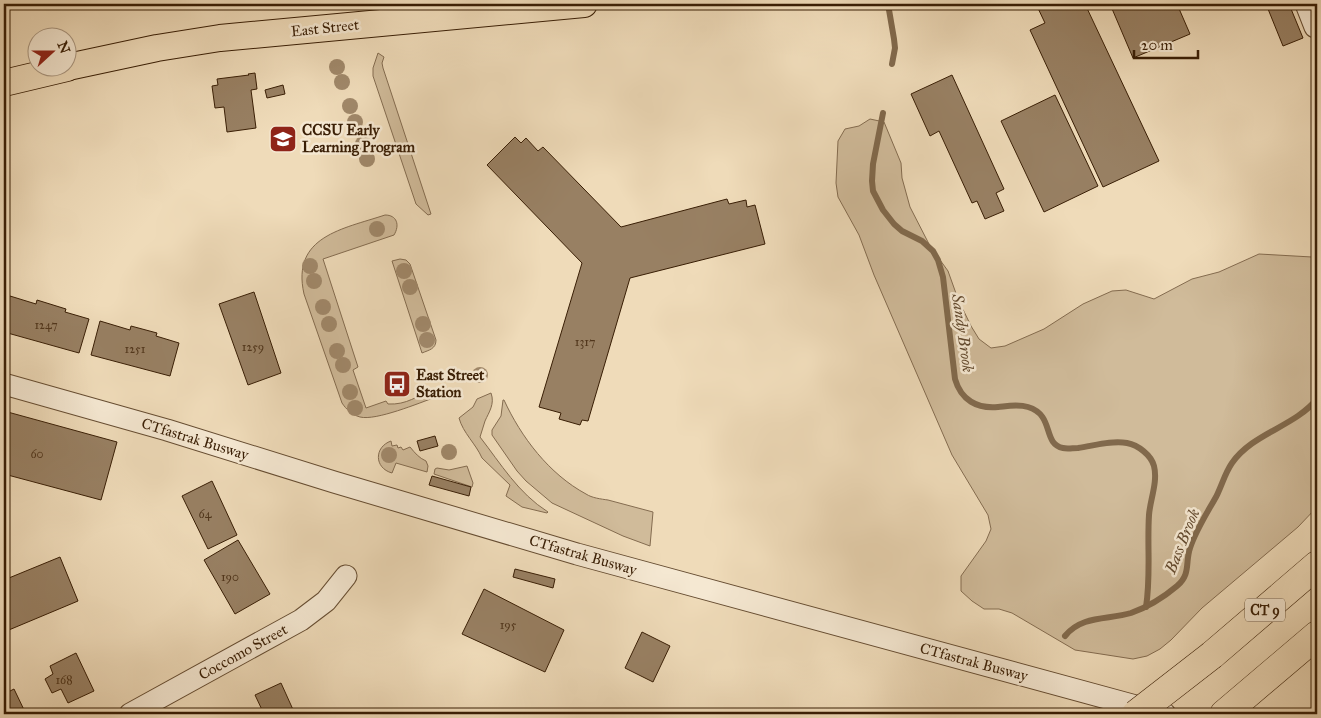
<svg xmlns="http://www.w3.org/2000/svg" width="1321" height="718" viewBox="0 0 1321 718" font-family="'IM FELL Great Primer',serif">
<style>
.green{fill:#d0bb9a;stroke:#846c50}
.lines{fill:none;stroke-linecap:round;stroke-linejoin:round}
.stream{stroke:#81694c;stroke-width:6}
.building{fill:#988063;stroke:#391e05}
.minor-casing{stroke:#664d32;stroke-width:23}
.major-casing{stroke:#391e05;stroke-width:28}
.highway-casing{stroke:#391e05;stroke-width:29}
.minor{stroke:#f5e8d2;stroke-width:21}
.major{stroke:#efdbb9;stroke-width:26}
.highway{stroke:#efdbb9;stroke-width:28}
.highway-bridge-casing{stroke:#391e05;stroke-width:29;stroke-linecap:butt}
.highway-bridge{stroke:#efdbb9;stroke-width:28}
.tree{fill:#a0886a}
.labels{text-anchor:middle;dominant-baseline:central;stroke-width:5;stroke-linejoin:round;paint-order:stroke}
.number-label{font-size:12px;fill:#51361c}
.shield{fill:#f5e8d2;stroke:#715b42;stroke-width:1}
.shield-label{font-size:14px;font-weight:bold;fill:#391e05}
.street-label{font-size:15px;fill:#391e05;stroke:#f5e8d2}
.poi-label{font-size:15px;font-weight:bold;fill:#391e05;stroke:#f5e8d2;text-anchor:start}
.water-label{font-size:16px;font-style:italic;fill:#634a2f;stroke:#f5e8d2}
</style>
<rect width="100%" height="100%" fill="#efdbb9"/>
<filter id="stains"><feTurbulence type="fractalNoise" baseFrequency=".004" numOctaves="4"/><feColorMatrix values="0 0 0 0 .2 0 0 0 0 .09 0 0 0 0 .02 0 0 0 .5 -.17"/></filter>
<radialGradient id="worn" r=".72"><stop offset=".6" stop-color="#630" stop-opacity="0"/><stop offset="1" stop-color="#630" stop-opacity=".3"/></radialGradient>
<g class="green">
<polygon points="378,53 384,57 382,63 383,68 431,214 428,215 416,204 373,76 373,68"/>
<polygon points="870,119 884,122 901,163 902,178 910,207 930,246 948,271 958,299 971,326 979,339 991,348 1005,346 1044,329 1083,304 1112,291 1126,290 1154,299 1192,279 1219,272 1259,254 1312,257 1317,256 1317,507 1298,527 1202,608 1171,640 1160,649 1147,656 1133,659 1075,650 1012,613 999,609 984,609 972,601 961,591 961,576 986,541 991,529 988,515 952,455 874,275 859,235 838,197 836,183 838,141 845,129 859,126"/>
<path d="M385 215C397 215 400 225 394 235L323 259 358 367 353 370 366 408 386 401 388 404C407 405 417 396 433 389L436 397C419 403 376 421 360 417 352 415 346 409 342 403L304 294C291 236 343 229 385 215Z"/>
<path d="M400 259 406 260 410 264 436 340C436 349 429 350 422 353L392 261Z"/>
<path d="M491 393C495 404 489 412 485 421 483 426 482 432 480 437 501 464 518 493 548 512L547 513 522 507 506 496 510 485 482 458C476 444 463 433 459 418L473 407 477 399Z"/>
<path d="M503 400H504C521 437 549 474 586 494 592 498 601 499 608 500 623 504 638 508 653 512L650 546 623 536 552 503 526 481 517 471 492 435V430L501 416Z"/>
<path d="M391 441 392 446 397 445 398 448 401 447 403 450 410 447C415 453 419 458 426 461L428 466 427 472 396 463 392 473C374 468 374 447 391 441Z"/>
<polygon points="467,466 473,483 472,487 434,474 435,469 437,468 449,470"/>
</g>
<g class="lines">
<g class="stream">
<polyline points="888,4 894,39 895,48 892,64"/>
<path d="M883 113 873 164 872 181 873 191 883 210 894 224 902 231 922 241 933 251 938 260 943 277 955 379C961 400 977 409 998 407 1008 406 1018 404 1028 407 1055 415 1042 444 1063 448 1067 449 1073 448 1078 448 1093 446 1111 440 1127 443 1138 445 1151 455 1154 466 1158 482 1150 500 1149 515 1147 546 1151 576 1146 607"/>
<path d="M1065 636C1082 615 1108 620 1131 613 1148 607 1164 597 1177 586 1191 574 1185 563 1190 548 1196 530 1207 513 1216 497 1222 485 1225 473 1232 463 1253 433 1294 427 1317 399"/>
</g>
</g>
<g class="building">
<polygon points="1036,4 1085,4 1159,161 1103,187 1030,30 1045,23"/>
<polygon points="1110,4 1177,4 1190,34 1133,58"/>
<polygon points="1266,4 1289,4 1303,38 1283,46"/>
<polygon points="255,73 257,89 251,90 256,128 227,132 224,107 215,108 212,86 218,85 217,79 249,75 248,74"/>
<polygon points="952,75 1004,189 996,193 1004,211 985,219 977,201 972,203 939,131 930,136 911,94"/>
<polygon points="283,85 285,94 267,98 265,90"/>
<polygon points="1055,95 1098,186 1044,212 1001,121"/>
<polygon points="515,137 521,143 526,138 538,151 543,147 621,227 727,199 729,204 746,200 747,207 755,205 765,244 630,278 588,421 582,420 580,425 559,419 561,413 539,407 582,263 487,165"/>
<polygon points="254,292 281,373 248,385 219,304"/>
<polygon points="10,296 36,304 37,300 66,309 65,312 89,319 79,353 4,332 4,317"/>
<polygon points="100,321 130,330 131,326 157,333 156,336 179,343 170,376 91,355"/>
<polygon points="4,411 117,442 101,500 4,474"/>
<polygon points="435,436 438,446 420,451 417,441"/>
<polygon points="432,476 471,487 469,496 429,485"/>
<polygon points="212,481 237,535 208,549 182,496"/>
<polygon points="238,540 270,594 235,614 204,560"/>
<polygon points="60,557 78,601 4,632 4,580"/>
<polygon points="515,569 555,579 553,588 513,577"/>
<polygon points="484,589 564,630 545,672 462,634"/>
<polygon points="642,632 670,646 653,682 625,668"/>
<polygon points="76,653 94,691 68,703 61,689 52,693 45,679 53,674 50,666"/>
<polygon points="281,683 295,714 264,714 255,695"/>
<polygon points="14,689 26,714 4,714 4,694"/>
</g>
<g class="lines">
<g class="minor-casing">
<g id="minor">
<polyline points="1306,4 1315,27 1317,26"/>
<polyline points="4,384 167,430 334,482 577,554 1165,714"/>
<polyline points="130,714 301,620 326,601 346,576"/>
</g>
</g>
<g class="major-casing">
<g id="major">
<polyline points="68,67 157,48 220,38 584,4"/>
<polyline points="4,83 67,68"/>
</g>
</g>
<g class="highway-casing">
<g id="highway">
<polyline points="1212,655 1317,565"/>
<polyline points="1224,714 1317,635"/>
</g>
</g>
<use href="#minor" class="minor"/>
<use href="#major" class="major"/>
<use href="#highway" class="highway"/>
<g class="highway-bridge-casing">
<polyline id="highway-bridge" points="1136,714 1212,655"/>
</g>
<use href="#highway-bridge" class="highway-bridge"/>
</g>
<g class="tree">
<circle cx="337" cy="67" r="8"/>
<circle cx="342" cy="82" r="8"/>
<circle cx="350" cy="106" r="8"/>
<circle cx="355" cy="122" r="8"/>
<circle cx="363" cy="144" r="8"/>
<circle cx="367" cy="159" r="8"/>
<circle cx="377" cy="229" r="8"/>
<circle cx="310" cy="266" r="8"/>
<circle cx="404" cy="271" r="8"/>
<circle cx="314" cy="281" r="8"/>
<circle cx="410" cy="287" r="8"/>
<circle cx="323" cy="307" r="8"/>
<circle cx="329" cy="324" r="8"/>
<circle cx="423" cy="324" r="8"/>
<circle cx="427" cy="340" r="8"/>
<circle cx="337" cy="351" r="8"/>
<circle cx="343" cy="365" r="8"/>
<circle cx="480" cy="375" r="8"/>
<circle cx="350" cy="392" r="8"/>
<circle cx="355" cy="408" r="8"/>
<circle cx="449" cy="452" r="8"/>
<circle cx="389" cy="455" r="8"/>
</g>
<defs>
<g id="school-square" transform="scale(1.4375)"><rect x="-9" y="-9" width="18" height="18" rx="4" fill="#8f2418" stroke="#f5e8d2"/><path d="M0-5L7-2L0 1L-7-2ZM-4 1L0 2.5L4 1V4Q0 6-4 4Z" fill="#fff"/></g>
<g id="bus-square" transform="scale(1.4375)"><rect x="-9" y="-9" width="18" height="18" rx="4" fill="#8f2418" stroke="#f5e8d2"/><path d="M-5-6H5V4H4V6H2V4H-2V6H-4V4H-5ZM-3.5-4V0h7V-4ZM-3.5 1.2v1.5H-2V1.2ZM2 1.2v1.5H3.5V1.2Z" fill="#fff"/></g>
</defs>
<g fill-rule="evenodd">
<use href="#school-square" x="283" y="139"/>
<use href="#bus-square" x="397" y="384"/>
</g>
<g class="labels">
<g class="number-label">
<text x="46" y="325">1247</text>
<text x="585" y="342">1317</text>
<text x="253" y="347">1259</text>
<text x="135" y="349">1251</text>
<text x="37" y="454">60</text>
<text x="205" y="514">64</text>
<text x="230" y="577">190</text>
<text x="508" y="625">195</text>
<text x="64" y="680">168</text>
</g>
<rect class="shield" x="1245" y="598.5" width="40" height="23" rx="4"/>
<g class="shield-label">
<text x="1265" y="610">CT 9</text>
</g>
<g class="street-label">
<text transform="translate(325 28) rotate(-6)">East Street</text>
<text transform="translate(195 439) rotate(17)">CTfastrak Busway</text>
<text transform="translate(583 555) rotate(16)">CTfastrak Busway</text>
<text transform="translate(243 652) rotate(-29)">Coccomo Street</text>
<text transform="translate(974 662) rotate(15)">CTfastrak Busway</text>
</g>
<g class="poi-label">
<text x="302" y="130">CCSU Early<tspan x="302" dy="17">Learning Program</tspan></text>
<text x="416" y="375">East Street<tspan x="416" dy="17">Station</tspan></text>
</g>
<g class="water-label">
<text transform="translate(963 333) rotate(82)">Sandy Brook</text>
<text transform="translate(1182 541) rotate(-68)">Bass Brook</text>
</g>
</g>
<rect width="1321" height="718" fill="none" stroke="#efdbb9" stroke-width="20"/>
<rect x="5" y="5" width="1311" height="708" fill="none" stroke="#391e05" stroke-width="2.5"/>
<rect x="10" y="10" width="1301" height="698" fill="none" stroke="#391e05"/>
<g transform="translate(52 52) rotate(69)"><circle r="24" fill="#f5e8d2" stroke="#aa9780"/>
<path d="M0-4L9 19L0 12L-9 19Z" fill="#8f2418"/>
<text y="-8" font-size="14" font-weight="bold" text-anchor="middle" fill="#391e05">N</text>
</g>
<path d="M1134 50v8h64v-8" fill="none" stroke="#391e05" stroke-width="2.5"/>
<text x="1141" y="50" font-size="15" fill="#391e05" stroke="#f5e8d2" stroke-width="4" paint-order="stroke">20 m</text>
<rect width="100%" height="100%" filter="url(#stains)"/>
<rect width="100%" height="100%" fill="url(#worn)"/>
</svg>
